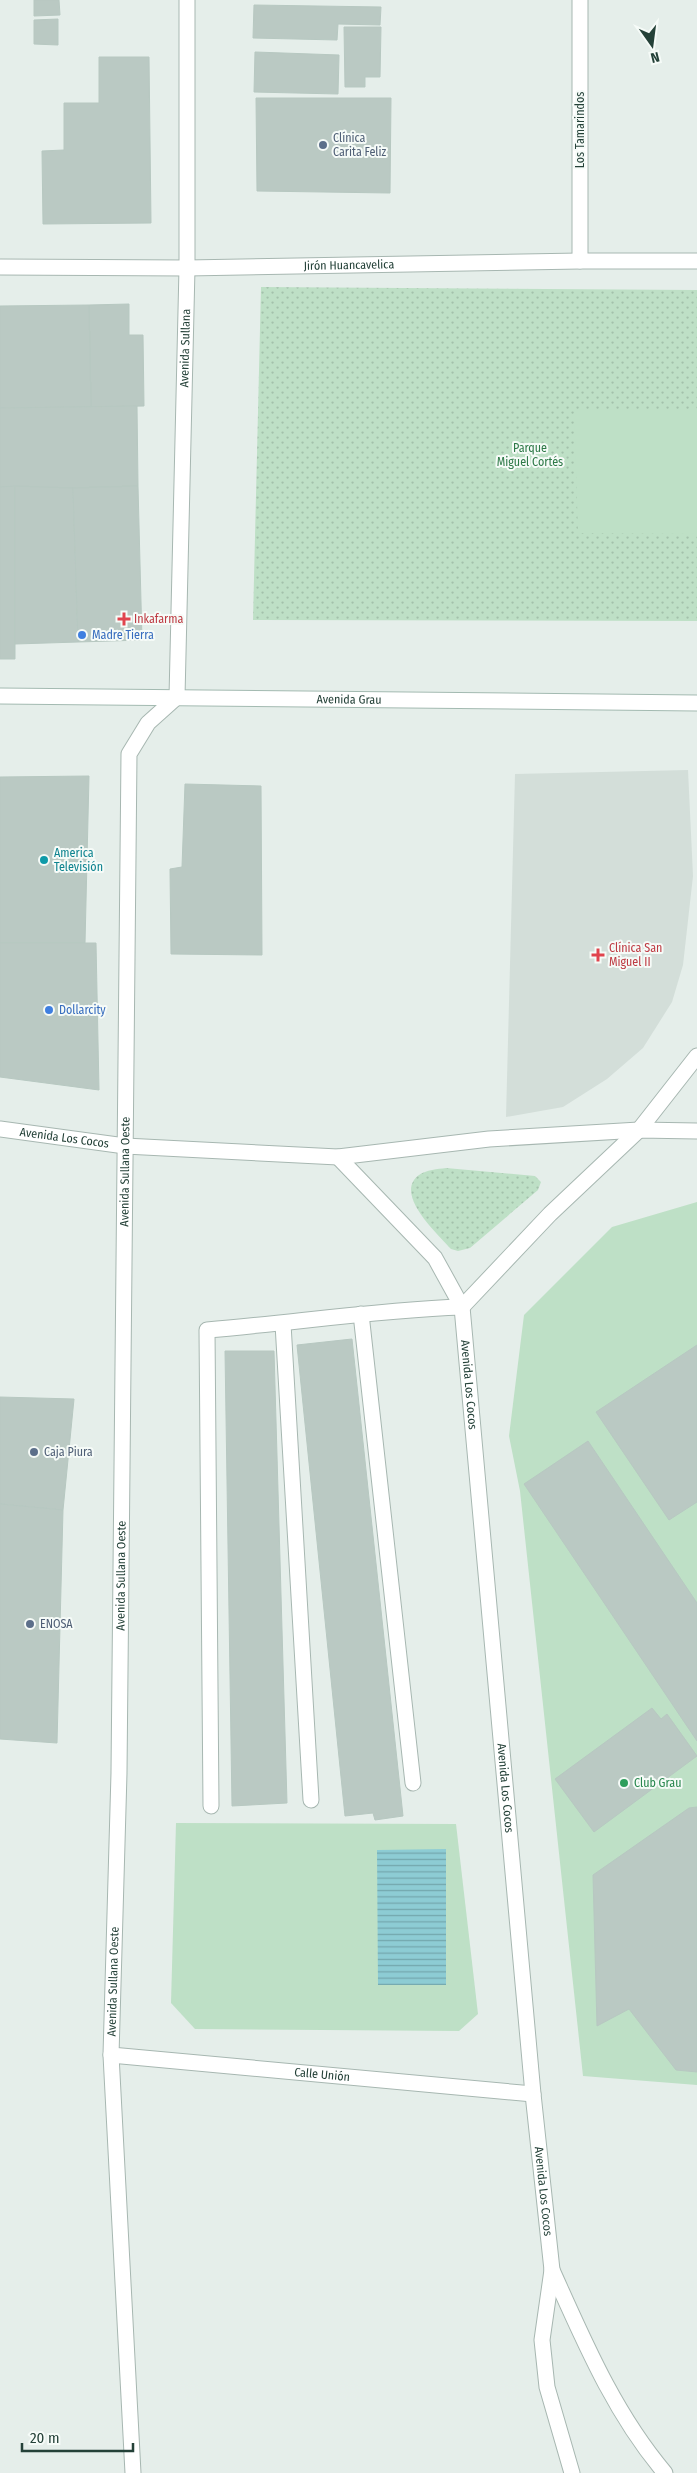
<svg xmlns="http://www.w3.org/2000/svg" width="697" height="2473" viewBox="0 0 697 2473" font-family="'Fira Sans Condensed',sans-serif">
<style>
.built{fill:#d3ded9}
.grass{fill:url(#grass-dots)}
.garden{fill:#bee0c6}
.water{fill:url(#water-rules)}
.building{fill:#bac9c3;stroke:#b7c8c1}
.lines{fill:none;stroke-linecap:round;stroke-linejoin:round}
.service-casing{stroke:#a7b7b1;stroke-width:17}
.minor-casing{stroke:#a7b7b1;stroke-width:17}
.tertiary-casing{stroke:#a7b7b1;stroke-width:17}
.secondary-casing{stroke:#a3bab1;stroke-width:17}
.service{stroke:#fff;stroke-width:15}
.minor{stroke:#fff;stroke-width:15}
.tertiary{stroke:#fff;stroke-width:15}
.secondary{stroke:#fff;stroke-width:15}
.service-dot{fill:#5c6f8a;stroke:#f6fbf8;stroke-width:2}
.health-dot{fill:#e0444e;stroke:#f6fbf8;stroke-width:2}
.shop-dot{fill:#3f7fe0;stroke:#f6fbf8;stroke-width:2}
.culture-dot{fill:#0f9aa8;stroke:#f6fbf8;stroke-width:2}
.leisure-dot{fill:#2e9e5b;stroke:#f6fbf8;stroke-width:2}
.labels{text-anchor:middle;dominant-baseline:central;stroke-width:4;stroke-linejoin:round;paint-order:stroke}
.street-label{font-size:12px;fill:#244138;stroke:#f6fbf8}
.service-label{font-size:12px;fill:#4e5e75;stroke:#f6fbf8;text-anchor:start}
.park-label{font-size:12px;fill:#2d7947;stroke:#f6fbf8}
.health-label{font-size:12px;fill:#be3a42;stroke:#f6fbf8;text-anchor:start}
.shop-label{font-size:12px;fill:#366cbe;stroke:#f6fbf8;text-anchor:start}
.culture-label{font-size:12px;fill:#0d838f;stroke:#f6fbf8;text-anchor:start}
.leisure-label{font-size:12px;fill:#27864d;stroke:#f6fbf8;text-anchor:start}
</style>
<defs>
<pattern id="grass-dots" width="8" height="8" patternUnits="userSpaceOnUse" patternTransform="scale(1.25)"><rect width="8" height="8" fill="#bee0c6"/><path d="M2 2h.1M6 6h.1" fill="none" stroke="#a3c1ab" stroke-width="1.8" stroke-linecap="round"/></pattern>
<pattern id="water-rules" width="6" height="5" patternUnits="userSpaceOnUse" patternTransform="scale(1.25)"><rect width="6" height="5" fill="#8dccd4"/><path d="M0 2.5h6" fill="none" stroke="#73a7ad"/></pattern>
</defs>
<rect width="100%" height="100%" fill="#e5eeea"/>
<polygon class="built" points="688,770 693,876 683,965 672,1002 643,1048 607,1079 563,1107 506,1117 515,774"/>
<g class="grass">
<polygon points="261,287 697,290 697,621 253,620"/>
<path d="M446 1168 535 1176 541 1182 538 1190 470 1248 458 1251 451 1249C438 1234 393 1194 419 1175 426 1170 438 1169 446 1168Z"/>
</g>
<g class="garden">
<polygon points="574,409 697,410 697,534 578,533"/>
<polygon points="697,1202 697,2085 583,2076 520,1491 509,1436 524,1315 612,1227"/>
<polygon points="176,1823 456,1824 478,2014 459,2031 195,2029 171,2003"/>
</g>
<polygon class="water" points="446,1849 446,1985 378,1985 377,1850"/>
<g class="building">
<polygon points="34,0 59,0 60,15 34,16"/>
<polygon points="254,5 381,7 380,25 338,24 337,40 253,38"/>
<polygon points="58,19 58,45 34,44 34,20"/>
<polygon points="344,27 381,27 380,77 365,77 365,87 345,87"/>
<polygon points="255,52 339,55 338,94 254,92"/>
<polygon points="99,57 149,57 151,223 43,224 42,151 64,150 64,103 99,103"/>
<polygon points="256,98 391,98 390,193 257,191"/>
<polygon points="129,304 129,335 143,335 144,406 91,407 89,305"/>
<polygon points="89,305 91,407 0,408 0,306"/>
<polygon points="137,406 138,486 73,488 0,487 0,408"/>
<polygon points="15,486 15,659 0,659 0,487"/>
<polygon points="15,486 73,488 78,642 15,644"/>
<polygon points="138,486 142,640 78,642 73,488"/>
<polygon points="89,776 85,943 0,943 0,777"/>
<polygon points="185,784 261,786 262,955 171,954 170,869 182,867"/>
<polygon points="0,943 96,943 99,1090 0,1077"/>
<polygon points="352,1339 403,1816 375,1820 373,1813 345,1816 297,1345"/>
<polygon points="697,1345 697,1502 669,1520 596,1412"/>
<polygon points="225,1351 274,1351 287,1803 232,1806"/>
<polygon points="0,1397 74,1399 63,1510 0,1504"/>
<polygon points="588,1441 697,1603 697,1741 524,1484"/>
<polygon points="0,1504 63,1510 57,1743 0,1739"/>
<polygon points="652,1708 661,1719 667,1714 697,1756 594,1832 555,1779"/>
<polygon points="697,1807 697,2072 676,2070 629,2009 597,2026 593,1875 689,1808"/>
</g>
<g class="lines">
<g class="service-casing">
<g id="service">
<polyline points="361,1314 413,1783"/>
<polyline points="283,1324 311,1800"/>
<path d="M211 1806 207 1330C292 1323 377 1310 462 1307"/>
</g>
</g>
<g class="minor-casing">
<g id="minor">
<polyline points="580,261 580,0"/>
<path id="s1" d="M0 267 187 268 580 261H697"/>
<path id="s2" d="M0 1129 125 1146 338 1157 489 1139 639 1130 697 1131"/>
<path id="s3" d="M338 1157 435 1258 462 1307 533 2094 552 2270 542 2340 547 2387 572 2473"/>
<polyline points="462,1307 550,1214 639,1130 697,1056"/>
<path id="s4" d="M111 2055 533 2094"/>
<path d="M552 2270C584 2341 614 2413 665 2473"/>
</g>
</g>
<g class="tertiary-casing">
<g id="tertiary">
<path id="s5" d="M133 2473 111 2055 119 1773 129 754 148 723 177 697 187 268V0"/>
</g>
</g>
<g class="secondary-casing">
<g id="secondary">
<path id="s6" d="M0 696 697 703"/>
</g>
</g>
<use href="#service" class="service"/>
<use href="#minor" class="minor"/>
<use href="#tertiary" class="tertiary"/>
<use href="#secondary" class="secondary"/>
</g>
<g class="service-dot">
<circle cx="323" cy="145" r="5"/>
<circle cx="34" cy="1452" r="5"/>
<circle cx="30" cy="1624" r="5"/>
</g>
<g class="health-dot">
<path d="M121.5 611.5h5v5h5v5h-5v5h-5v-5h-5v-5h5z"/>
<path d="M595.5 947.5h5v5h5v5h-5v5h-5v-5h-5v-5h5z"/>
</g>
<g class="shop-dot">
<circle cx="82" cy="635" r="5"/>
<circle cx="49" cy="1010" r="5"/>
</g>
<circle class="culture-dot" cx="44" cy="860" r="5"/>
<circle class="leisure-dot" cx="624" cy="1783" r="5"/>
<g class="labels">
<g class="street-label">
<text transform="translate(580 130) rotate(-90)">Los Tamarindos</text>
<text stroke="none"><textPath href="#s1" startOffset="349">Jirón Huancavelica</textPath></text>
<text stroke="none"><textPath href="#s5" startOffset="2144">Avenida Sullana</textPath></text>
<text stroke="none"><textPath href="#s6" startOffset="349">Avenida Grau</textPath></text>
<text stroke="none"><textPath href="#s2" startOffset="65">Avenida Los Cocos</textPath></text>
<text stroke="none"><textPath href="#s5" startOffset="1302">Avenida Sullana Oeste</textPath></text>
<text stroke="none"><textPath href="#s3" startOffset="274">Avenida Los Cocos</textPath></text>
<text stroke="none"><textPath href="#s5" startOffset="898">Avenida Sullana Oeste</textPath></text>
<text stroke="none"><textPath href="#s3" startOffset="679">Avenida Los Cocos</textPath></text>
<text stroke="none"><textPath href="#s5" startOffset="492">Avenida Sullana Oeste</textPath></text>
<text stroke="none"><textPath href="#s4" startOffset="212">Calle Unión</textPath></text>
<text stroke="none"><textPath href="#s3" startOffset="1084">Avenida Los Cocos</textPath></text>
</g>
<g class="service-label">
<text x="333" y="138">Clínica<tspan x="333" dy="14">Carita Feliz</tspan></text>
<text x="44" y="1452">Caja Piura</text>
<text x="40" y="1624">ENOSA</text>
</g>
<g class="park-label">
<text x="530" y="448">Parque<tspan x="530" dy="14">Miguel Cortés</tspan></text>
</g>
<g class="health-label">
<text x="134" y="619">Inkafarma</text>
<text x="609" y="948">Clínica San<tspan x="609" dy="14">Miguel II</tspan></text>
</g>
<g class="shop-label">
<text x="92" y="635">Madre Tierra</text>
<text x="59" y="1010">Dollarcity</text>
</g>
<g class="culture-label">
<text x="54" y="853">America<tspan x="54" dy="14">Televisión</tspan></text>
</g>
<g class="leisure-label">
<text x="634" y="1783">Club Grau</text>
</g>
</g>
<g transform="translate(652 45) rotate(166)" stroke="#f6fbf8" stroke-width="4" paint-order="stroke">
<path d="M0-4L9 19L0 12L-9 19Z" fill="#244138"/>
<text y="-8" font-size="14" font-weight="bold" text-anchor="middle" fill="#244138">N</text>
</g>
<path d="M22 2443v8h111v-8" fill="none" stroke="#244138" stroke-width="2.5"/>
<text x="30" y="2443" font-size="15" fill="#244138" stroke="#f6fbf8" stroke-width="4" paint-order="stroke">20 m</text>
</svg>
